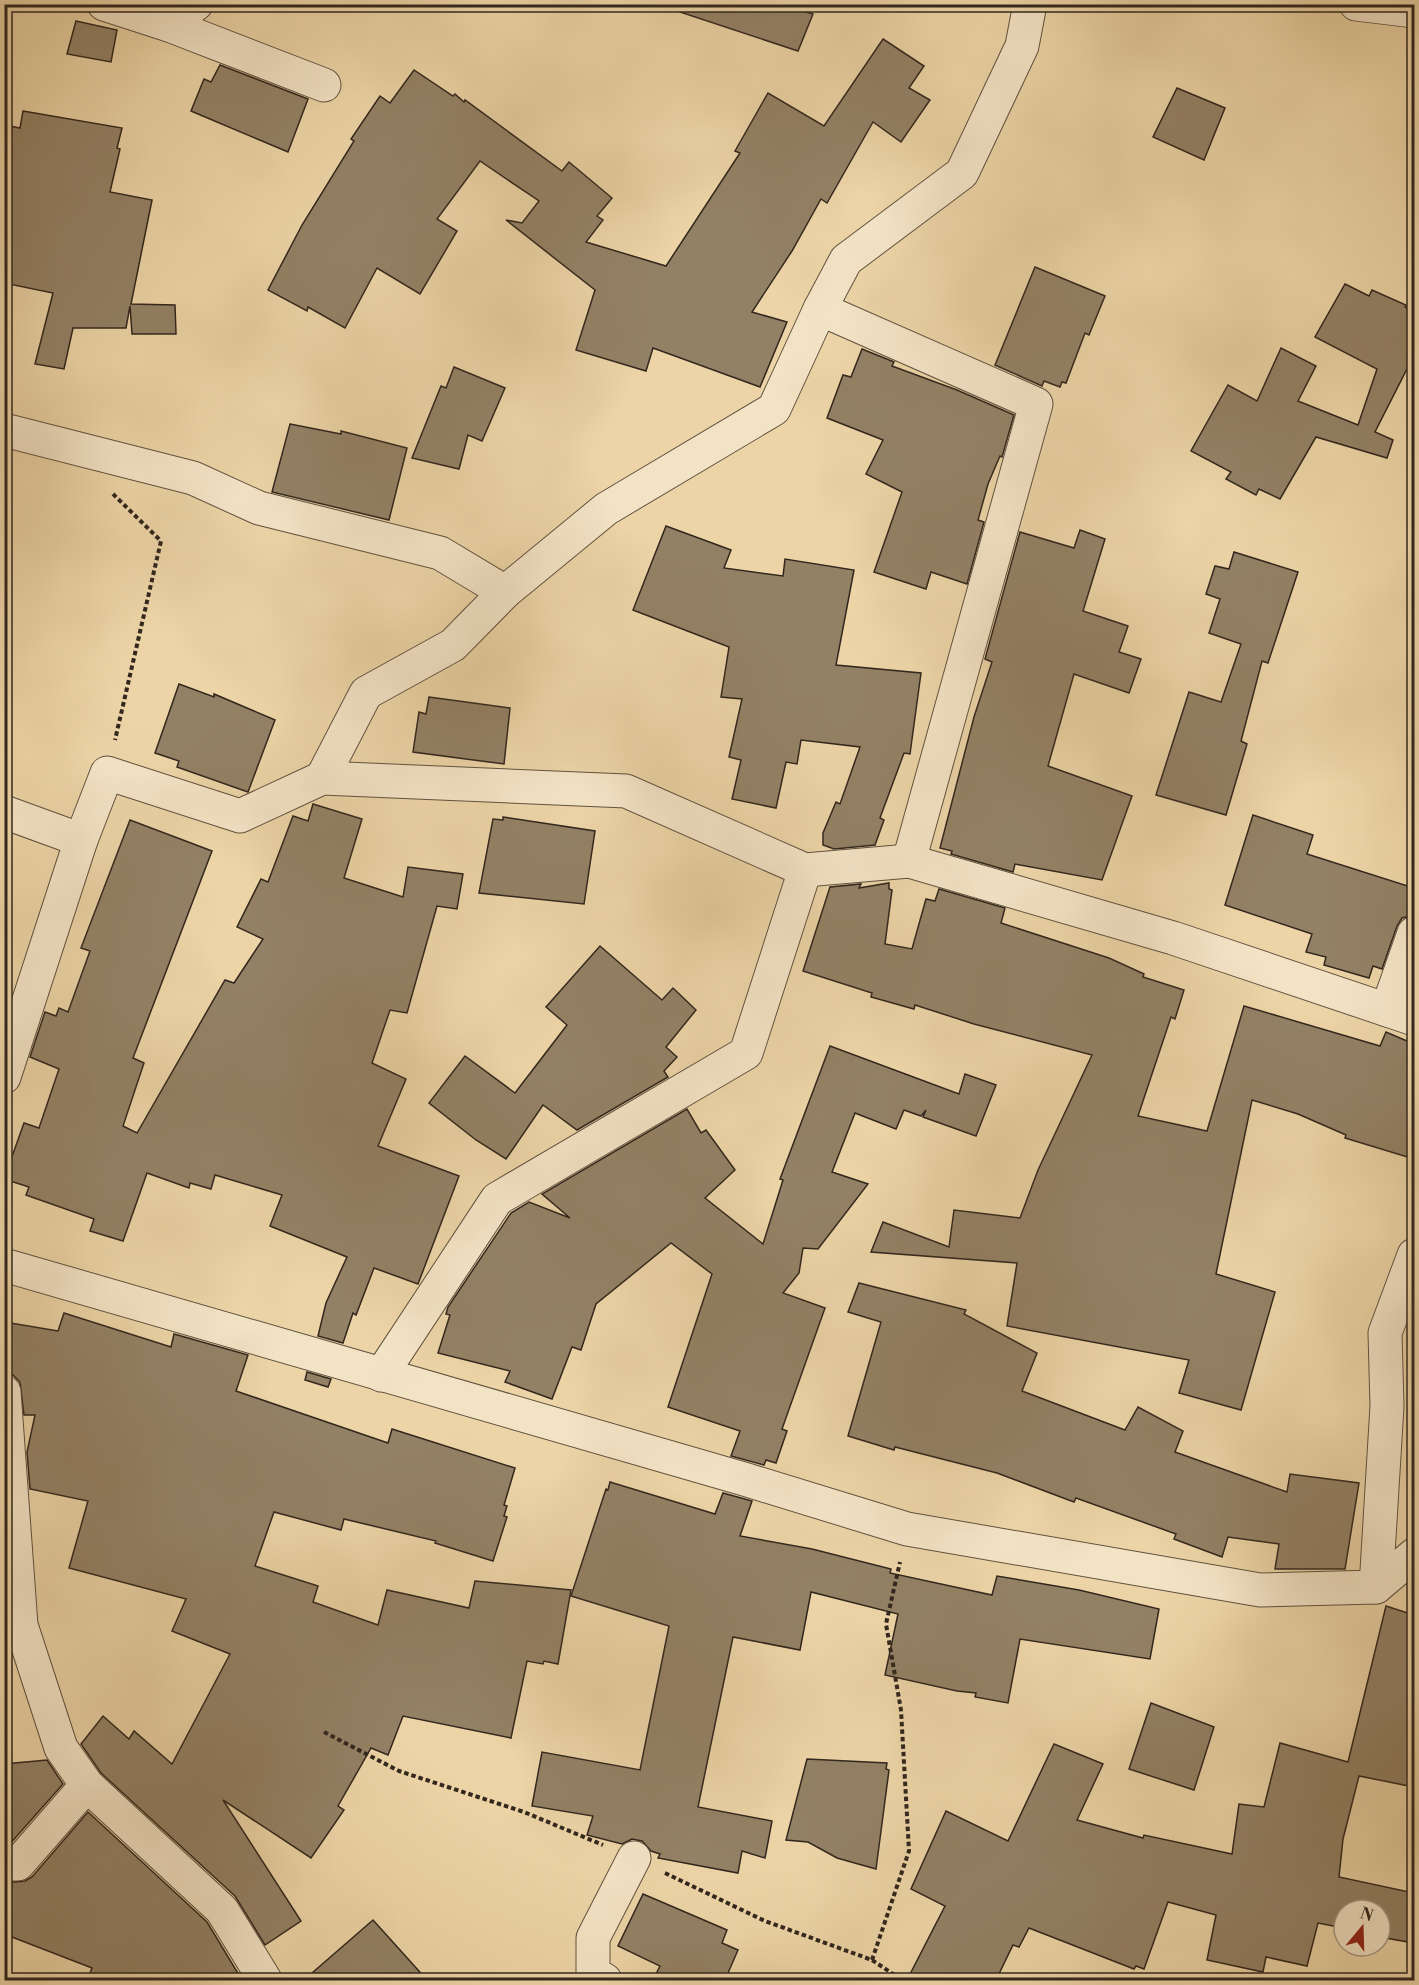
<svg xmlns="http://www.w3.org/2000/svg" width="1419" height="1985" viewBox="0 0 1419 1985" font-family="'Libre Bodoni',serif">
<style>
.building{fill:#938165;stroke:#32271e;stroke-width:1.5}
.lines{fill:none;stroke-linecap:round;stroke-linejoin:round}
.minor-casing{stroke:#605240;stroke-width:35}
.path{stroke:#32271e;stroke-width:4;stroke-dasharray:4.5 3;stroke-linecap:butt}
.minor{stroke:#f3e3c5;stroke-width:33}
</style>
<rect width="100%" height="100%" fill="#ecd4a6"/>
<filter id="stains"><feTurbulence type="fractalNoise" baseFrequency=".00333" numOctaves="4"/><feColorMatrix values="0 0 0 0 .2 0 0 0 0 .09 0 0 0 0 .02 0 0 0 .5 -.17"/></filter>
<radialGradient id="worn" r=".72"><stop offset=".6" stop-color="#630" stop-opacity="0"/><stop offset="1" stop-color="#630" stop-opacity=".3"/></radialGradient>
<g class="building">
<polygon points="675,4 804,4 802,11 813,14 798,51 674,10"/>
<polygon points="76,21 117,30 111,62 67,54"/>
<polygon points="883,39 924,66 909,88 930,100 901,142 873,122 827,203 821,199 792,251 752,312 787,322 760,387 653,348 646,371 576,350 595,290 506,220 522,223 539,201 480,161 437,219 457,231 420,294 377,268 345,328 308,307 307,311 268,290 302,225 354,141 351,139 380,96 390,103 414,70 453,96 455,94 464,102 465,100 562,171 569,162 612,198 597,216 603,220 586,242 666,266 740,153 735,151 768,93 824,126"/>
<polygon points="220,65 308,99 288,152 191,111 204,79 211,82"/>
<polygon points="1177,88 1225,108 1204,160 1153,137"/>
<polygon points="23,111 122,128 117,148 120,149 110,192 152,200 131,304 175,305 176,334 132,334 130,306 126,328 73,328 64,369 35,364 53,293 4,283 4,125 20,128"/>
<polygon points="1035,267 1105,296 1089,335 1085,333 1066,383 1062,382 1060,387 1044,381 1042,386 995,365"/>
<polygon points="1345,284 1369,296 1372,290 1406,305 1405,307 1414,312 1414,355 1375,432 1393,440 1387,458 1316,437 1280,499 1259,489 1256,495 1226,479 1231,472 1191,451 1228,385 1257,401 1281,348 1316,366 1298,401 1358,425 1377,369 1315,337"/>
<polygon points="862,349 894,362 892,366 957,390 1014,415 1002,457 1000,456 988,484 978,520 984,522 967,584 931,572 926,589 874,572 902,492 866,474 883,440 827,418 843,375 851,377"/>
<polygon points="454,367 505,388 482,441 468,435 459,469 412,458 441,386 446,388"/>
<polygon points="290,424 341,434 341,431 407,448 389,520 272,492"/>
<polygon points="666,526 731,550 724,568 783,576 785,559 854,570 836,665 921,673 910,754 904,753 880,818 884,820 875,845 834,849 823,845 823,833 836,802 840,804 860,747 801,740 797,764 786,762 776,808 732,799 741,760 729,757 742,699 721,697 729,647 633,610"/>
<polygon points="1080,530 1105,539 1083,611 1128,626 1119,652 1141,659 1129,693 1074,674 1048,766 1132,796 1102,880 1015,864 1013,872 951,854 952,851 940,848 974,717 992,662 985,659 1020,532 1074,548"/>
<polygon points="1234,552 1298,572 1268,663 1262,661 1241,741 1247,744 1226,815 1156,795 1189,692 1221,702 1241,644 1209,633 1220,599 1206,594 1215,566 1229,569"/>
<polygon points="179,684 214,697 214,694 275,720 248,792 177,767 179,761 155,753"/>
<polygon points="429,697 510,708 504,764 413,752 419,712 426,714"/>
<polygon points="313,804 362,819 344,878 403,897 408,867 463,874 457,909 437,906 407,1013 390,1010 372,1063 406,1079 378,1146 459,1176 418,1284 374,1268 356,1315 353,1313 343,1343 318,1336 326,1303 347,1257 270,1226 282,1195 215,1175 211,1189 190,1183 189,1188 147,1173 123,1241 90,1231 94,1219 26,1195 29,1187 4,1179 24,1123 39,1128 59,1069 30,1057 45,1012 56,1016 59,1008 68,1012 90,951 81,948 130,820 212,851 133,1058 144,1063 123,1126 137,1133 225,980 234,983 263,939 237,927 261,879 268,882 293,816 308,821"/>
<polygon points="1253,815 1313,835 1307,854 1414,888 1414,915 1402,918 1397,926 1382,969 1373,966 1369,978 1324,965 1326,957 1306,952 1312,934 1225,905"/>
<polygon points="503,817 595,831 584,904 479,893 493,819 503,820"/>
<polygon points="889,883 889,889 892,890 885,944 912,949 926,899 935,901 939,889 1005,908 1001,923 1109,958 1144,974 1143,977 1184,990 1175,1019 1171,1017 1138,1116 1207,1131 1244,1006 1380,1046 1386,1032 1414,1044 1414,1159 1345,1138 1346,1135 1298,1114 1252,1100 1216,1274 1275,1292 1241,1410 1179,1393 1189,1360 1007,1326 1017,1263 871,1252 883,1222 949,1247 954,1210 1020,1218 1038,1170 1092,1055 974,1024 915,1005 914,1009 871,997 872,993 803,971 830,887 861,884 859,888"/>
<polygon points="600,946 662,1000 673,988 696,1010 666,1047 677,1057 664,1071 668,1077 577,1130 543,1105 506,1159 476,1140 429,1103 465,1056 515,1093 567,1025 546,1007"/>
<polygon points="830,1046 959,1094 965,1074 996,1085 976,1136 923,1117 926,1110 921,1116 904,1110 896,1129 855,1113 832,1172 868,1184 818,1249 803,1248 799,1273 783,1293 825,1308 782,1429 787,1431 776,1463 766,1460 764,1465 731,1456 740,1431 668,1407 712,1274 671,1243 596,1304 581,1350 572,1347 552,1399 505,1382 510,1371 438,1353 450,1315 446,1314 448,1307 511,1213 529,1202 570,1218 542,1194 687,1109 701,1133 706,1130 735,1170 705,1198 763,1244 783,1180 780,1179"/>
<polygon points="859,1283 966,1310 964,1314 1037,1353 1022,1391 1125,1430 1138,1407 1183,1431 1175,1452 1287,1492 1290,1474 1359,1483 1345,1569 1275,1569 1279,1544 1228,1537 1222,1557 1174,1539 1176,1534 1076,1498 1074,1502 997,1473 895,1447 894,1450 848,1436 881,1322 848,1312"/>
<polygon points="64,1313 171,1347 174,1334 248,1355 236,1391 388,1443 392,1429 515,1468 504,1505 507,1506 504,1516 507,1517 493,1561 435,1543 436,1541 344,1519 341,1530 274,1512 255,1566 318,1586 313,1602 378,1625 387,1590 469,1608 475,1581 571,1590 558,1664 544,1661 543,1664 527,1661 511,1738 403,1716 388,1755 371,1748 338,1806 344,1810 311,1858 223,1800 301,1921 265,1945 235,1896 101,1773 81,1744 103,1716 129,1739 134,1731 172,1764 230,1654 172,1631 186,1599 69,1568 88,1501 30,1489 27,1452 35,1415 24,1415 20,1382 13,1375 4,1374 4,1322 58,1331"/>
<polygon points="307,1372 331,1379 328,1387 305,1380"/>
<polygon points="610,1482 715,1514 723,1493 752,1501 740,1536 812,1549 891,1569 890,1573 992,1595 997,1576 1079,1590 1159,1609 1150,1659 1020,1639 1008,1703 975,1697 976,1693 957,1691 885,1675 898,1614 811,1592 800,1650 733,1637 698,1807 772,1821 765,1858 742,1851 738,1873 658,1858 660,1854 651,1851 642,1841 632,1839 622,1844 587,1835 593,1816 532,1806 542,1752 640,1770 669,1626 571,1596 606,1489 608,1490"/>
<polygon points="1386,1606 1414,1615 1414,1787 1359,1776 1343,1839 1339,1877 1414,1893 1414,1943 1380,1937 1380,1910 1344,1910 1344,1928 1318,1923 1307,1966 1266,1957 1263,1972 1207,1960 1216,1915 1168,1902 1144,1969 1136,1966 1134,1969 1029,1928 1019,1947 1013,1945 996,1980 907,1980 945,1906 911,1889 946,1811 1008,1841 1054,1744 1103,1764 1077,1820 1143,1838 1144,1835 1232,1854 1239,1804 1264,1807 1280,1743 1348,1762"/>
<polygon points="1151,1703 1214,1727 1194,1790 1129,1769"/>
<polygon points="807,1759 887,1763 886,1769 889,1770 876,1869 837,1858 808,1842 786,1840"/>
<polygon points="47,1760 63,1784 9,1845 4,1845 4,1764"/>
<polygon points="88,1812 207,1922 242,1980 87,1980 92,1968 4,1934 4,1883 25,1881 32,1877"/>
<polygon points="643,1894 727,1930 722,1943 738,1950 725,1980 653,1980 660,1966 618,1946"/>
<polygon points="373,1920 427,1980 304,1980"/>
</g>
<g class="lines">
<g class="minor-casing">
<g id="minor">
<polyline points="104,4 169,25 196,4"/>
<polyline points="1356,4 1414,11"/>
<polyline points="169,25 324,85"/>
<polyline points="820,309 1036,404 909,861"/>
<polyline points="4,430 193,478 259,508 440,553 505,592"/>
<polyline points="322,778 366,693 453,645 505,592 606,509 774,409 820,309 846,260 962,173 1022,46 1030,4"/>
<polyline points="4,812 81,840 107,773 240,816 322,778 626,791 805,870 909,861 1173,938 1414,1019"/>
<polyline points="1387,1010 1414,933"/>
<polyline points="4,1077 81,840"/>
<polyline points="4,1265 744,1479 907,1529 1260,1590 1376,1587 1414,1555"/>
<polyline points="381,1375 497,1199 746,1053 805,870"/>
<polyline points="4,1392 21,1625 61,1748 87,1785 222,1910 265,1980"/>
<polyline points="1376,1587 1387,1406 1385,1333 1414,1255"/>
<polyline points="4,1864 18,1864 87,1785"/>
<polyline points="605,1980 593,1973 593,1938 634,1858"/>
</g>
</g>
<g class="path">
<polyline points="113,494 161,541 115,740"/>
<polyline points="324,1732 399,1771 524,1812 603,1845"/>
<polyline points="665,1873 765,1921 872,1960 902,1980"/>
<polyline points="872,1960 909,1851 901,1710 886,1624 900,1562"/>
</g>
<use href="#minor" class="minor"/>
</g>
<rect width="1419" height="1985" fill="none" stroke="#ecd4a6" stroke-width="24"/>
<rect x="6" y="6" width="1407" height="1973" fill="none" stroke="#32271e" stroke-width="3"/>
<rect x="12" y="12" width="1395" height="1961" fill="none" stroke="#32271e" stroke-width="1.5"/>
<g transform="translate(1362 1928) rotate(19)"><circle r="28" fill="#f3e3c5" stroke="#a69882" stroke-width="1.5"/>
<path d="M0-4.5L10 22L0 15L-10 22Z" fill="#8f2418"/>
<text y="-9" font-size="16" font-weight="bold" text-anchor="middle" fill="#32271e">N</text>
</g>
<rect width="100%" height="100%" filter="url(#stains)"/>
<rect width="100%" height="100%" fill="url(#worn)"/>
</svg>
